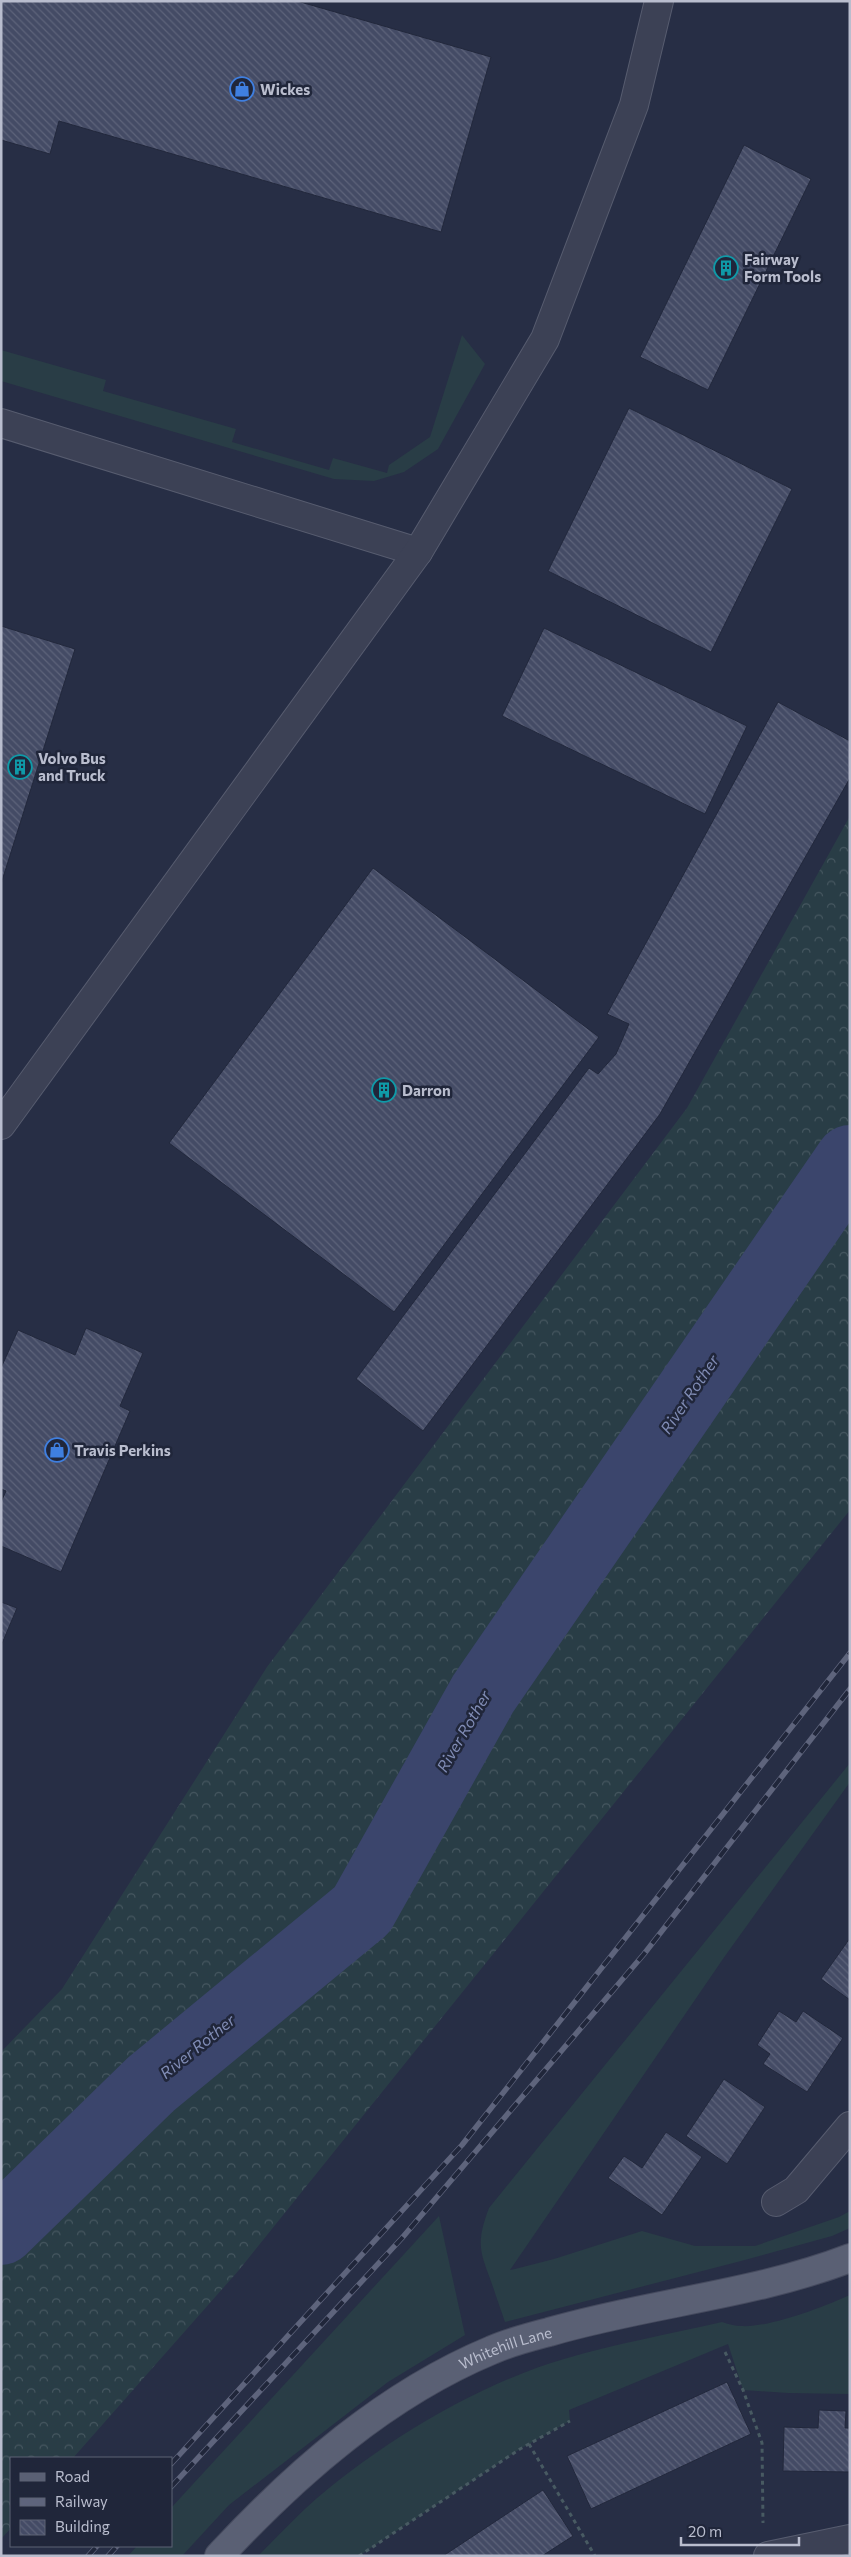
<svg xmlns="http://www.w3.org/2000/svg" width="851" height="2557" viewBox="0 0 851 2557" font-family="Commissioner,sans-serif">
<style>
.grass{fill:#293d46}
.forest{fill:url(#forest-crowns)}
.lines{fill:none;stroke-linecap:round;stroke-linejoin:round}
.river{stroke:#3b456c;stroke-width:70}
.building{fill:url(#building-back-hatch);stroke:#22283c}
.minor-casing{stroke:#575c6f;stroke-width:30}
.major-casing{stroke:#454a5e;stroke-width:30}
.path{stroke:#485a62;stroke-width:3;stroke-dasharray:4 4;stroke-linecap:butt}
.minor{stroke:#3c4155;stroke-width:28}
.major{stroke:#5a6074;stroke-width:28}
.rail-casing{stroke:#5e647c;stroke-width:5.5}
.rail{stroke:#20263a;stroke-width:4;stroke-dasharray:11;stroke-linecap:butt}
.labels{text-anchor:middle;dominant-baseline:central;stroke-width:5;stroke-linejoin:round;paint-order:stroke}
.poi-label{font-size:15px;font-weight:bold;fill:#b9bdce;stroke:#20263a;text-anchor:start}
.street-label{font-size:15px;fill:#b9bdce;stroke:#20263a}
.water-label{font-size:16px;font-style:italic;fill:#808cb5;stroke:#20263a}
</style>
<defs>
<pattern id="forest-crowns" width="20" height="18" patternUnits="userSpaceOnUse" patternTransform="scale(1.25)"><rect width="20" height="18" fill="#293d46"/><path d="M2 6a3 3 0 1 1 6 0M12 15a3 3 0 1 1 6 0" fill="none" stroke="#465760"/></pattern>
<pattern id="building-back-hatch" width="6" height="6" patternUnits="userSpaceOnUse" patternTransform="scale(1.25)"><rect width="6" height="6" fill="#444b65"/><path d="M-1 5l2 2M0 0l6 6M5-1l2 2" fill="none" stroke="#5d637a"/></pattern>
</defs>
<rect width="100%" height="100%" fill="#272e45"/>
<g class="grass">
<polygon points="462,335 485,364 438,449 404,472 374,481 334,479 1,381 1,350 106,380 103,391 236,429 232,442 329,470 333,458 387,473 389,465 430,437"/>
<path d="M850 1763V1782L725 1956 510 2270 515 2269 850 1785 515 2269 554 2259 642 2231 695 2246H755L839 2217 850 2211V2228L832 2236 741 2261 505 2322 496 2296 489 2306 496 2296C483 2255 473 2250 489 2208Z"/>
<polygon points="439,2216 465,2335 388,2382 229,2505 182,2556 128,2556 137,2546 171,2546 171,2508"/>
<path d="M850 2295V2394L788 2393 743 2390 728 2344 569 2410 570 2421 520 2449 359 2556H258C274 2540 290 2523 306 2508 375 2446 475 2385 564 2359 615 2344 669 2334 722 2322 728 2324 735 2326 741 2326 769 2328 823 2307 850 2295Z"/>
</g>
<polygon class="forest" points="850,816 850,1510 239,2270 73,2458 11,2458 11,2528 1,2539 1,2052 62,1989 267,1667 687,1108"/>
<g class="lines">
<polyline class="river" points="1,2230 151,2084 362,1910 483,1694 850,1160"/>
</g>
<g class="building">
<polygon points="1,1 297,1 491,57 441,232 59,121 50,154 1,140"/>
<polygon points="744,145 811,179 708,390 640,357"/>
<polygon points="629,408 792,489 711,652 548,571"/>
<polygon points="1,626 75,649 1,884"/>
<polygon points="544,628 747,726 705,814 502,716"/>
<polygon points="778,702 850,741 850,778 660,1114 423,1431 356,1379 589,1068 598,1074 616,1054 629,1024 607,1014"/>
<polygon points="373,868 599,1037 394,1312 169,1143"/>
<polygon points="86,1328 143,1353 120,1406 130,1411 61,1572 1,1546 1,1502 6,1491 1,1489 1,1368 18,1330 75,1355"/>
<polygon points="1,1602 17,1608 1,1646"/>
<polygon points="850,1938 850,2000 821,1979"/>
<polygon points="779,2011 796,2022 803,2011 843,2038 807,2092 763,2064 770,2054 757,2045"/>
<polygon points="724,2079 765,2107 727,2164 686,2136"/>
<polygon points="666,2132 702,2157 662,2215 608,2178 624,2156 642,2168"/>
<polygon points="727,2382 751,2434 591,2509 567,2456"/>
<polygon points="819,2410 846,2411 845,2428 850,2428 850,2472 783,2471 784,2427 818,2428"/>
<polygon points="543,2490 573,2536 542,2556 443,2556"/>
</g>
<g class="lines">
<g class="minor-casing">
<g id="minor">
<polyline points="1,423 418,552"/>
<polyline points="1,1125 418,552 545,339 634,105 659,1"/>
<polyline points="776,2202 796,2190 850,2126"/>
<polyline points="768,2556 850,2539"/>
</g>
</g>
<g class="major-casing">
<g id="major">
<path id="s1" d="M219 2556C296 2473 386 2394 492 2350 510 2342 530 2337 549 2332 648 2303 754 2295 850 2258"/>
</g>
</g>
<g class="path">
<polyline points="725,2352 743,2390 762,2443 763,2523"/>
<polyline points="529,2444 595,2556"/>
<polyline points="359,2556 520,2449 570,2421"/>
</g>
<use href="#minor" class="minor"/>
<use href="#major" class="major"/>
<g class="rail-casing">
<g id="rail">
<polyline points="171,2464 462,2145 850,1653"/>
<polyline points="171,2487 402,2238 644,1954 850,1689"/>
<polyline points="88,2556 97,2546"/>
<polyline points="108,2556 117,2546"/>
</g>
</g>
<use href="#rail" class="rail"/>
</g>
<defs>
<g id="shop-ring" transform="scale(1.25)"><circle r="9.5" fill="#20263a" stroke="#3f7fe0" stroke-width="1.5"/><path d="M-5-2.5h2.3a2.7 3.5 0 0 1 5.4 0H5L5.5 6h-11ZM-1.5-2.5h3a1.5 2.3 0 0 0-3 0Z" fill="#3f7fe0"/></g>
<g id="building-ring" transform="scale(1.25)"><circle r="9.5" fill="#20263a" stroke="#0f9aa8" stroke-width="1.5"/><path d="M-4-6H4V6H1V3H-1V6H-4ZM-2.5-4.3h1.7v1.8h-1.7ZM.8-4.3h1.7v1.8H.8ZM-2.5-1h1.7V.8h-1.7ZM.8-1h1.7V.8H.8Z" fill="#0f9aa8"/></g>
</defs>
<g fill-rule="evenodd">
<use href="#shop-ring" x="242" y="89"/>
<use href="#building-ring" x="726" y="268"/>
<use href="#building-ring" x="20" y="767"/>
<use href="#building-ring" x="384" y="1090"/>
<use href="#shop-ring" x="57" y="1450"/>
</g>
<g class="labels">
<g class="poi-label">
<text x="260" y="89">Wickes</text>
<text x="744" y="259">Fairway<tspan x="744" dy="17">Form Tools</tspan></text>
<text x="38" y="758">Volvo Bus<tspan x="38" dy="17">and Truck</tspan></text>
<text x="402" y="1090">Darron</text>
<text x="74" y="1450">Travis Perkins</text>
</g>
<g class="street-label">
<text stroke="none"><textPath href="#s1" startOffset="358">Whitehill Lane</textPath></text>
</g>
<g class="water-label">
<text transform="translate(689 1394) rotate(-56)">River Rother</text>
<text transform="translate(463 1731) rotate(-60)">River Rother</text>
<text transform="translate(197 2046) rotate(-39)">River Rother</text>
</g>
</g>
<rect width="851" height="2557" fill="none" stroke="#b9bdce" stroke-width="5"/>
<rect x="10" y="2457" width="162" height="90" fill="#20263a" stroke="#5d6275"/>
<rect x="20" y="2473" width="25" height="8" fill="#5a6074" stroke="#5d6275"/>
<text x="55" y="2482" font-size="15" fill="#b9bdce">Road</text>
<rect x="20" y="2498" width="25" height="8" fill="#5e647c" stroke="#5d6275"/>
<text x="55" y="2507" font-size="15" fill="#b9bdce">Railway</text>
<rect x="20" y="2520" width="25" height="15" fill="url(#building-back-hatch)" stroke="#5d6275"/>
<text x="55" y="2532" font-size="15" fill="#b9bdce">Building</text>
<path d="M681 2537v8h118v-8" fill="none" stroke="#b9bdce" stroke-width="2.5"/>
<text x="688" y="2537" font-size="15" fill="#b9bdce" stroke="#20263a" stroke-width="4" paint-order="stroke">20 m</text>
</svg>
